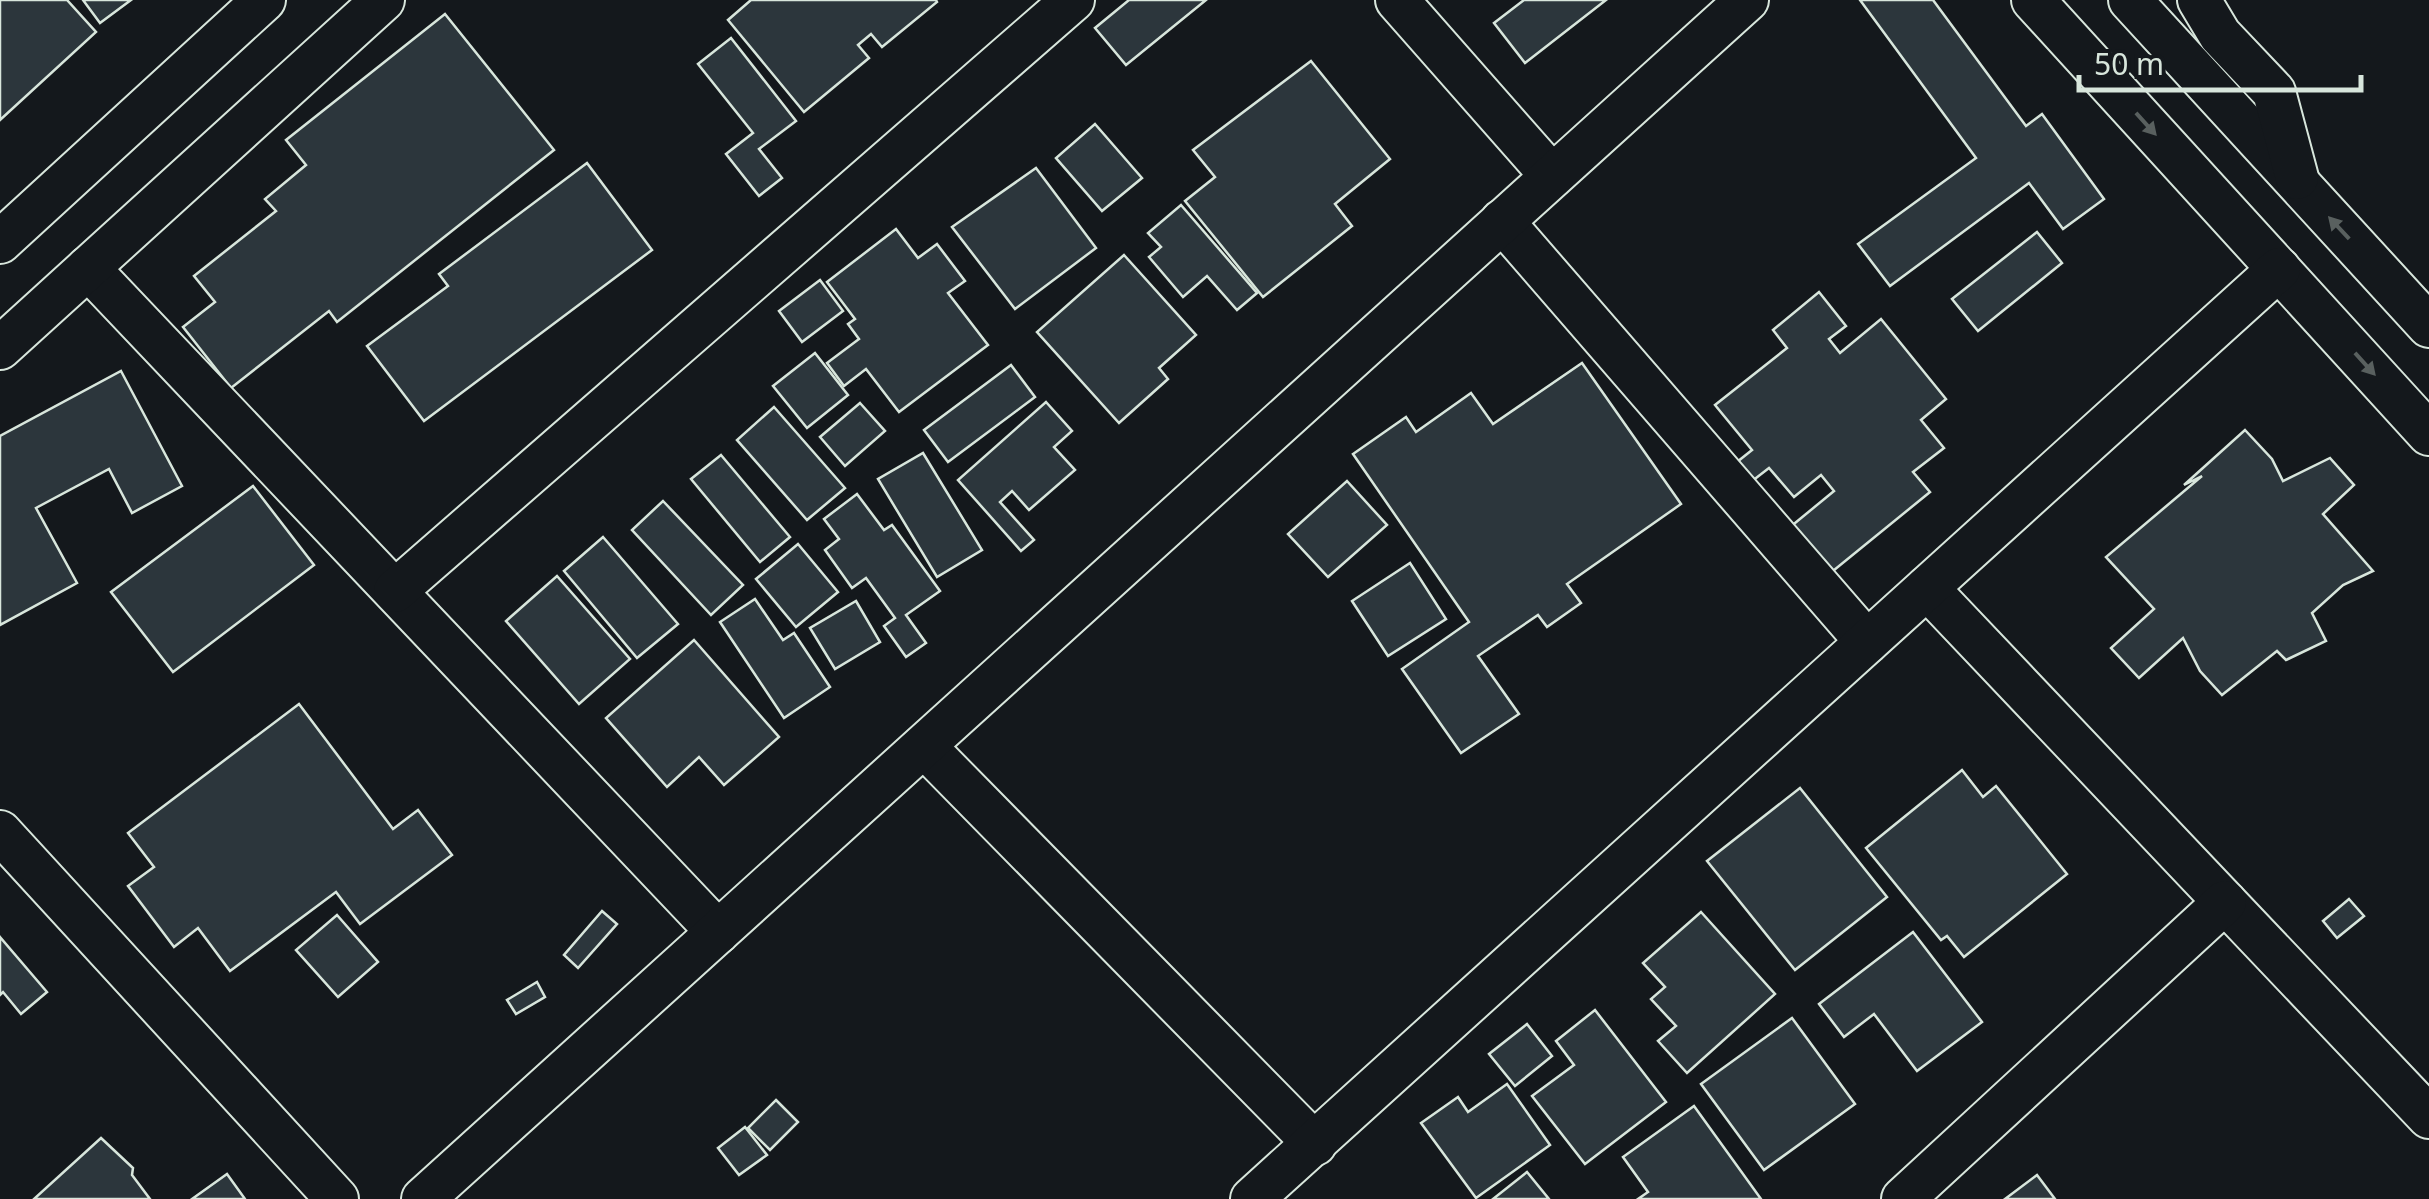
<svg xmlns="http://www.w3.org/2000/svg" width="2429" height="1199" viewBox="0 0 2429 1199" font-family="'Noto Sans',sans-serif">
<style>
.building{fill:#2c363c;stroke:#d8e6dc;stroke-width:2.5}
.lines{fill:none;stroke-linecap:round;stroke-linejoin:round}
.minor-casing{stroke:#d8e6dc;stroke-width:46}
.minor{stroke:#14181c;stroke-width:42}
.oneway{fill:#59605f}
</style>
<rect width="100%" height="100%" fill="#14181c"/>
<g class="building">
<polygon points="0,0 67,0 96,32 0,120"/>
<polygon points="83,0 131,0 100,23"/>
<polygon points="751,0 936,0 937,2 882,47 871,34 858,45 869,58 804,112 728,20"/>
<polygon points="1129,0 1206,0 1126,65 1095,28"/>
<polygon points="1524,0 1606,0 1525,63 1494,23"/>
<polygon points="1860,0 1933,0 2026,126 2042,114 2104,199 2063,229 2029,183 1890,286 1858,244 1976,158"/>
<polygon points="445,14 554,150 337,322 329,311 231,388 183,327 215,302 194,276 276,211 265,199 306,165 286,140"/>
<polygon points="731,38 796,121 759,149 782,178 759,196 726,154 753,133 698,64"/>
<polygon points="1311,61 1390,159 1335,204 1352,226 1263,297 1185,201 1215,177 1193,150"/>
<polygon points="1095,124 1142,178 1102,211 1056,158"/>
<polygon points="587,163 652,250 424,421 367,346 448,286 439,274"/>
<polygon points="1036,168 1096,248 1015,309 952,227"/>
<polygon points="1181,205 1257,293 1237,310 1207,276 1183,297 1149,257 1161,247 1148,233"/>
<polygon points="896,229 918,258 937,244 965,281 948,293 988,345 899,412 866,369 844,386 827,363 859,339 848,324 855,319 827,282"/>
<polygon points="2037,232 2062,263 1978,331 1952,299"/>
<polygon points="1124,255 1196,335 1159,368 1168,379 1119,423 1037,332"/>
<polygon points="820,280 843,311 802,342 779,311"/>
<polygon points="1819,292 1846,326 1829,339 1840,353 1881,319 1946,399 1921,420 1944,448 1913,472 1930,492 1828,575 1789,528 1834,491 1821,475 1794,497 1769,468 1747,485 1732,466 1752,450 1715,405 1787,348 1773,330"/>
<polygon points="815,353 848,395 807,428 773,386"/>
<polygon points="1582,363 1681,504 1567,584 1581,603 1547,627 1538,615 1478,656 1519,714 1461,753 1402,669 1469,622 1353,454 1406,417 1416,432 1471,393 1493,424"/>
<polygon points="1011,365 1035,397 948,462 924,430"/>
<polygon points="121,371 182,486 132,513 109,469 36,508 77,583 0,625 0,436"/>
<polygon points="1046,402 1072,431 1054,447 1075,470 1029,510 1012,491 1000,502 1034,540 1021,551 958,480"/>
<polygon points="860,403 885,431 845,466 820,437"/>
<polygon points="774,407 845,488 807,520 737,440"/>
<polygon points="2245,430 2272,459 2283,481 2330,458 2354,485 2323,514 2373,571 2343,585 2312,613 2326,641 2286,660 2277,651 2222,695 2200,671 2183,638 2139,678 2111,648 2154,609 2106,557 2202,476 2184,485"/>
<polygon points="923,453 982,550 937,577 878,479"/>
<polygon points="721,455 790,537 760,562 691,479"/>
<polygon points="1347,481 1387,525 1328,577 1288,534"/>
<polygon points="253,486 314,565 173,672 111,592"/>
<polygon points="857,494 884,530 892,525 940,591 906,615 926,643 906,657 884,626 895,618 866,578 852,588 825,550 839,539 824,519"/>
<polygon points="663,501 743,585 711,615 632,530"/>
<polygon points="603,537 678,624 637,658 564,571"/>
<polygon points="798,544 838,592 796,627 756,579"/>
<polygon points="1410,563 1446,619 1388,656 1352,601"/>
<polygon points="557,576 630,659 579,704 506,621"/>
<polygon points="755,599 783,640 794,633 830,687 784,718 720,622"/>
<polygon points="856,601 880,642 835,669 810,628"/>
<polygon points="694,640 779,737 724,785 699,757 667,787 606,718"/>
<polygon points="299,704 393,829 418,810 452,855 360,924 336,892 230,971 198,928 174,947 128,886 154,867 128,833"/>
<polygon points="1962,770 1983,797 1996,786 2067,874 1964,957 1947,936 1941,940 1866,848"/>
<polygon points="1800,788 1887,897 1795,970 1707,861"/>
<polygon points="2349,899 2364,916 2337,938 2323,921"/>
<polygon points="602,911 617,924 578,968 564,955"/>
<polygon points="1701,912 1775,994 1687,1073 1658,1041 1676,1026 1651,999 1665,987 1643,963"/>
<polygon points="337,915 378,962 338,997 296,950"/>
<polygon points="1913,932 1982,1022 1917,1071 1874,1014 1844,1037 1819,1004"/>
<polygon points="0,937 47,992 21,1014 3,992 0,995"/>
<polygon points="537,982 545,997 516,1014 507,1000"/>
<polygon points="1595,1010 1666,1102 1585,1164 1532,1096 1574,1065 1556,1041"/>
<polygon points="1792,1018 1855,1104 1764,1170 1701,1084"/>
<polygon points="1527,1024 1552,1056 1515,1086 1489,1054"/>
<polygon points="1507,1084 1550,1145 1476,1198 1421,1123 1458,1097 1468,1112"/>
<polygon points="776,1100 798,1122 770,1150 748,1128"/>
<polygon points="1694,1106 1761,1199 1638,1199 1648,1192 1623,1157"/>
<polygon points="745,1127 767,1155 739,1175 718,1148"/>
<polygon points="101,1138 133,1168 132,1175 150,1199 34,1199"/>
<polygon points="1527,1172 1549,1199 1493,1199"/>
<polygon points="227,1174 245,1199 192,1199"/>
<polygon points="2037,1175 2055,1199 2005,1199"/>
</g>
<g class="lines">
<g class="minor-casing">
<g id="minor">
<polyline points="1397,0 1552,176"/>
<polyline points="2033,0 2429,434"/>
<polyline points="2130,0 2429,326"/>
<polyline points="2199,0 2220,35 2274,92 2297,178"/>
<polyline points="1502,221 1867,642"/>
<polyline points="0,242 264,0"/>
<polyline points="88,268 718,932"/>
<polyline points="0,348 383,0"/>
<polyline points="1927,588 2429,1117"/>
<polyline points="395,591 1073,0"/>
<polyline points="924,746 1315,1144"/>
<polyline points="0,832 337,1199"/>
<polyline points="423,1199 1747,0"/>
<polyline points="1252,1199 2279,269"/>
<polyline points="1903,1199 2225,902"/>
</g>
</g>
<use href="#minor" class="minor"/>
</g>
<defs><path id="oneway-solid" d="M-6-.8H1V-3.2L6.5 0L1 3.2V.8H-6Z" transform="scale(2.5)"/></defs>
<g class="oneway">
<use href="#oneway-solid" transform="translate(2146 124) rotate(48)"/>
<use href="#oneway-solid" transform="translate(2339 228) rotate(-133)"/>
<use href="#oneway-solid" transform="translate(2365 364) rotate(48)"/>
</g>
<path d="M2079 75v15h282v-15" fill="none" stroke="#d8e6dc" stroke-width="5"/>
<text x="2094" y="75" font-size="30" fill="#d8e6dc" stroke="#14181c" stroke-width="8" paint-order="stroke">50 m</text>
</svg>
